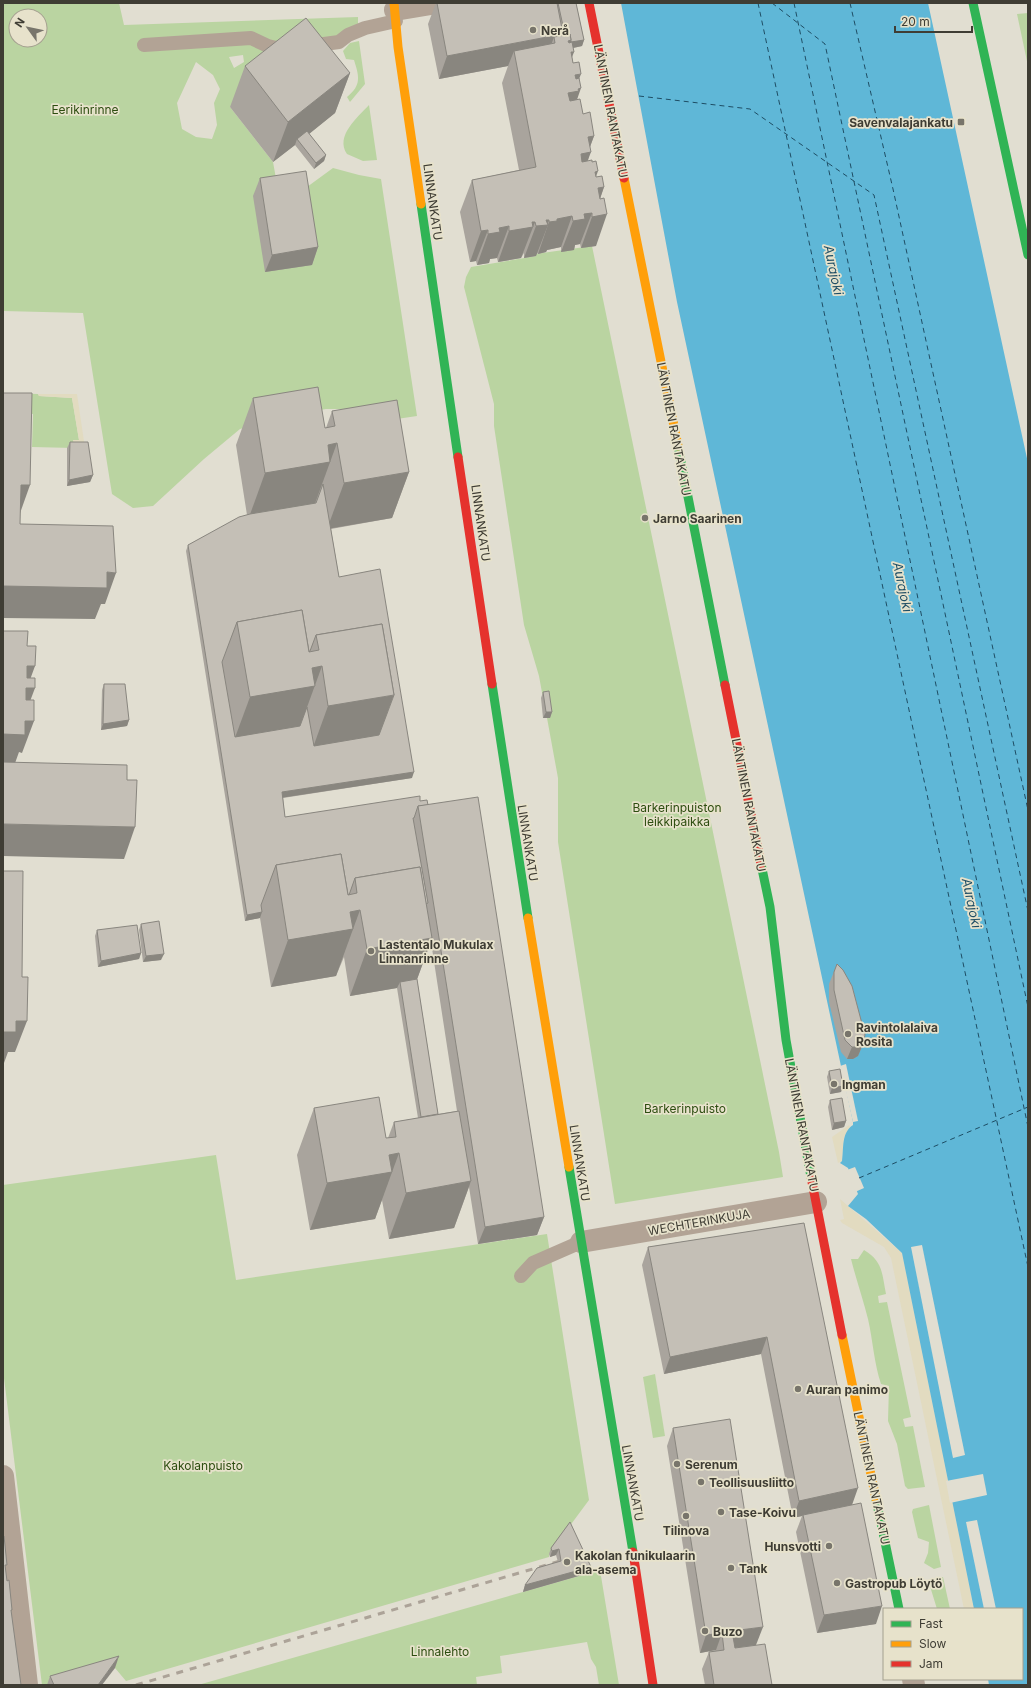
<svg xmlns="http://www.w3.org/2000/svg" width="1031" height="1688" viewBox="0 0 1031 1688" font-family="Inter,sans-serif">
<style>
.green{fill:#bad4a1;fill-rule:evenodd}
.sand{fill:#e2dbc0}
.water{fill:#5fb7d7}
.pier{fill:#e1ded1}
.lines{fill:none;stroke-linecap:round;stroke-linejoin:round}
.ferry{stroke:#1e4d64;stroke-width:1;stroke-dasharray:5 4;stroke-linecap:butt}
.lane{stroke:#b2a395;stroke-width:14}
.street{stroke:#b2a395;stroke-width:22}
.fast{stroke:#30b455;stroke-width:9}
.slow{stroke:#ff9f0a;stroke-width:9}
.jam{stroke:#e5322d;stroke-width:9}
.rail{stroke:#aca398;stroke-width:3;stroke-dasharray:7 7;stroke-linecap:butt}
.wall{fill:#a9a49d;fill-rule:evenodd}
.shaded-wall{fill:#89867f}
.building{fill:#c4bfb6;stroke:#89867f;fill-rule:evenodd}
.poi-dot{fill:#78756b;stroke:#e7e2cb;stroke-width:1.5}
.labels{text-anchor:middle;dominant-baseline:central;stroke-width:3.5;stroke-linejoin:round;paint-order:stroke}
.poi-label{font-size:12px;font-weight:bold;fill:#3f3d34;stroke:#e7e2cb;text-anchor:start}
.park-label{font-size:12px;fill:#2d4d10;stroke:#e7e2cb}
.street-label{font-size:12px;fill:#3f3d34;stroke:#e7e2cb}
.water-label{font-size:13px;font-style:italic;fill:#1e4d64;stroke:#e7e2cb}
</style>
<rect width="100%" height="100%" fill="#e1ded1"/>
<g class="green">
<path d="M3 3H119L124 25 358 17V37L262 52 274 72 230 107 273 162 277 184 307 187 333 168 359 175 381 179 417 416 390 420 360 409H326L291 415 240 429 204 459 153 506 133 508 112 494 83 313 3 311ZM16 16H40V40H16ZM243 55 244 62 234 68 229 57ZM196 62 213 75 220 89 214 103 217 125 212 139 196 137 182 129 177 103Z"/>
<polygon points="1028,13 1028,66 1017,14"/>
<path d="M359 41 365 84 350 102 347 97C362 85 359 76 354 60L346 59 343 51 350 43Z"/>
<path d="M369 105 377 160 363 161 347 154C335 136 357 118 369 105Z"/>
<polygon points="592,246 779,1152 783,1177 615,1204 558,842 558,778 547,718 550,717 546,698 543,698 539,676 524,625 494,426 494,404 464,287 466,277 471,267 536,256 535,254"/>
<polygon points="3,393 38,394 39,396 72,398 79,440 74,448 32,447 33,414 5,413"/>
<polygon points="216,1155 236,1280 547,1234 589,1500 549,1554 549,1557 126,1681 115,1668 55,1685 42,1685 3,1370 3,1185"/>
<path d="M864 1250C883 1261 882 1274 886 1294L878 1296 879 1303 887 1302 911 1417 903 1419 905 1427 913 1426 925 1487 908 1489 905 1486 897 1444 888 1421 889 1386 881 1384C874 1363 873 1341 868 1319 863 1299 856 1279 851 1259H858Z"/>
<polygon points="655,1374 665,1436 653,1438 643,1377"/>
<polygon points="929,1505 941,1567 934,1569 924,1563 928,1553 929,1542 918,1538 912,1512 913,1509"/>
<polygon points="600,1570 619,1685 599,1685 596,1667 591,1659 587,1642 500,1656 502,1673 476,1677 477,1685 198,1685"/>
<polygon points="943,1577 950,1609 937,1609 929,1583 936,1582 935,1578"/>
</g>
<g class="sand">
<polygon points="38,394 77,394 85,448 74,448 73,440 79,440 72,398 39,396"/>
<polygon points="849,1125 850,1127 844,1137 842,1161 838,1163 832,1137"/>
<polygon points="840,1199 902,1253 974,1609 964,1609 891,1258 884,1247 842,1223 840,1220 844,1219"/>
</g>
<path class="water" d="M621 3H928L1028 463V1685H989L988 1679H1022V1609H974L902 1253 866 1219 848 1206 858 1194 848 1168 840 1163 842 1161C844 1148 841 1133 853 1125V1122L677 302Z"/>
<g class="pier">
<polygon points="846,1064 858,1121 853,1122 840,1066"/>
<polygon points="855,1167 864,1188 855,1192 847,1170"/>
<polygon points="922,1245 965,1455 953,1458 911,1247"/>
<polygon points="983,1474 987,1495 950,1503 946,1481"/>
<polygon points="977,1520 996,1609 984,1609 966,1522"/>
</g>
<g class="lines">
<g class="ferry">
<polyline points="758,3 1028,1267"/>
<polyline points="772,3 825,44 1028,1007"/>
<polyline points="794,3 1028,1127"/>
<polyline points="850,3 893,189 1028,810"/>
<polyline points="639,96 750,109 874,195 1028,911"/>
<polyline points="859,1178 1028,1107"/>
</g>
<g class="lane">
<polyline points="144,45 251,38 268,46 276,48 288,47"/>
<polyline points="309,46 339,42 348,35 365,28 396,21"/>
<polyline points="521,1276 533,1263 581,1242"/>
</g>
<g class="street">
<polyline points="395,10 437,3"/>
<polyline points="581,1242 816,1202"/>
<polyline points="3,1476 27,1685"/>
<polyline points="913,1679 914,1685"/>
</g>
<g class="fast">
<polyline points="973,3 1028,255"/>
<polyline points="421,204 458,457"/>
<polyline points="678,446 725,685"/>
<polyline points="492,684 528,918"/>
<polyline points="761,864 770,907 786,1040 811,1177"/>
<polyline points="569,1167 633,1552"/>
<polyline points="876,1499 899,1609"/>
</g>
<g class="slow">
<polyline points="394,3 398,47 421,204"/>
<polyline points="624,178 678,446"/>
<polyline points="528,918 569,1167"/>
<polyline points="842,1335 876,1499"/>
</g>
<g class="jam">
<polyline points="589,3 624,178"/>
<polyline points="458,457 492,684"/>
<polyline points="725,685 761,864"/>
<polyline points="811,1177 842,1335"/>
<polyline points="633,1552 653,1685"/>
</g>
<polyline class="rail" points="136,1685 560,1561"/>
</g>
<g class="wall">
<polygon points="436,3 576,3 584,40 582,46 573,48 572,57 573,63 579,78 577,99 583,114 594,136 590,147 588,161 596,177 604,187 600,199 596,246 581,248 580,244 575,245 574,250 561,252 561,247 547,250 546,252 538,254 537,253 536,256 524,258 524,253 521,258 498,262 497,258 490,259 489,263 477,265 476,261 470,262 460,212 472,180 519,170 502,83 508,66 439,79 428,24"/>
<polygon points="245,66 350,73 335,113 309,134 326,155 324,161 314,169 295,145 273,162 230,107"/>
<polygon points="260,178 318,247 312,265 265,272 253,196"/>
<path d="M253 398 325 428H326L332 411 409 472 392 518 331 529 339 577 412 778 283 798 285 817 420 801 428 805 544 1217 537 1235 478 1244 469 1187 454 1228 389 1239 382 1200 375 1219 310 1230 297 1155 314 1108 386 1138H388L394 1122 418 1118 397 988 350 996 344 957 336 976 271 987 260 918 245 921 186 551 188 545 247 515 236 445ZM431 942 457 1111 438 1114 417 979Z"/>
<polygon points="70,442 93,475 90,482 67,486 67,448"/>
<polygon points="104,684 129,720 127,726 101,730 102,690"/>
<polygon points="543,692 552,712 550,718 543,718 541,698"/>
<polygon points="141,924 161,960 143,962 139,930"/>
<polygon points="97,930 141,953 139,959 98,967 95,936"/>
<polygon points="837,964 863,1044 858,1056 853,1059 847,1059 841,1052 829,1002 829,984"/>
<polygon points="829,1071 843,1086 841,1092 830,1094 827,1077"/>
<polygon points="830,1100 846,1121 844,1127 832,1130 828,1107"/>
<polygon points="804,1223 852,1505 876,1624 817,1633 796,1532 802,1516 793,1518 761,1354 664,1374 642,1265 648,1247"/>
<polygon points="673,1428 756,1645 772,1685 705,1685 702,1669 709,1652 716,1650 700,1653 667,1446"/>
<polygon points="570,1522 589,1573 523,1592 525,1585 558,1562 556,1555 550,1557 549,1554 551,1548"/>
<polygon points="50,1676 54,1685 47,1685"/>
</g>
<g class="shaded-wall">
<polygon points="563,34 555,57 555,43 554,37 546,59 514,51 508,66 439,79 447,56"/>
<polygon points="571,40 584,40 582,46 568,49 568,41"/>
<polygon points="571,52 574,52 562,83"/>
<polygon points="350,73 335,113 299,142 297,139 295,145 273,162 288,122"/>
<polygon points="581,74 574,92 578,89 581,88 570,120 557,125 575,75"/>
<polygon points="594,136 588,152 591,152 579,183 570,185 588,137"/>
<polygon points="326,155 324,161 314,169 316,163"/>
<polygon points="598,171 587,202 595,172"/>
<polygon points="604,187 594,216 607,214 596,246 581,248 592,217 592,213 580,244 575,245 574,250 561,252 573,221 584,214 598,188"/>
<polygon points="572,216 561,247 547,250 546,252 538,254 549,222 557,219"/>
<polygon points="546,220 549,220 547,225 548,225 536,256 524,258 536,226"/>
<polygon points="532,222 535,222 521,258 498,262 509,231"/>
<polygon points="509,226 497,258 490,259 489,263 477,265 488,234 499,228"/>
<polygon points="488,230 476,261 470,262 481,231"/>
<polygon points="318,247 312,265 265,272 272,255"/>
<polygon points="337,443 313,509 248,520 265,473 328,445"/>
<polygon points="409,472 392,518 327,529 344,483"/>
<polygon points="93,475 90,482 67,486 69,480"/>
<polygon points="21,485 30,485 19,516"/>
<polygon points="107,572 116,573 105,604 101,604 95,619 3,618 3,586"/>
<polygon points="27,666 35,666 27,688 35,688 23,720"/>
<polygon points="322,666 298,732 233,743 250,697 312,668"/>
<polygon points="394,695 377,741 311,753 328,706"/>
<polygon points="546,712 552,712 550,718 543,718"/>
<polygon points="129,720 127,726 101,730 103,724"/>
<polygon points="25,721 34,721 22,753 19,752 14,766 3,766 3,734"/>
<polygon points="414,772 412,778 280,798 282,792"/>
<polygon points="3,824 135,827 124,859 3,856"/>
<polygon points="360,910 336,976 271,987 288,940 350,912"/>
<polygon points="262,912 260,918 245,921 247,915"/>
<polygon points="432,938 415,985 400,982 397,988 350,996 367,949"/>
<polygon points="141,953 139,959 98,967 101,961"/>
<polygon points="164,954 161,960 143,962 146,956"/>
<polygon points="16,1021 27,1021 15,1052 8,1052 4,1063 3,1063 3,1032"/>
<polygon points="863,1044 858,1056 853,1059 847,1059 852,1047"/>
<polygon points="843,1086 841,1092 830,1094 832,1088"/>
<polygon points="846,1121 844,1127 832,1130 834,1123"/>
<polygon points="399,1153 375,1219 310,1230 327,1183 389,1155"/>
<polygon points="471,1181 454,1228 389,1239 406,1193"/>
<polygon points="544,1217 537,1235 478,1244 485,1227"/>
<polygon points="767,1337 761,1354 664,1374 670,1357"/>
<polygon points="858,1488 852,1505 803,1515 802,1516 793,1518 799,1501"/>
<polygon points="559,1549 556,1555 550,1557 552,1551"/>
<polygon points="591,1567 589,1573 523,1592 525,1585"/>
<polygon points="882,1606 876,1624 817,1633 824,1615"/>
<polygon points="763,1627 756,1645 726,1649 732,1631"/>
<polygon points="722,1633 716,1650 700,1653 706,1635"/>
<polygon points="119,1656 115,1668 102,1685 98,1685"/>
</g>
<g class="building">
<polygon points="437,3 557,3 563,34 447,56"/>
<polygon points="558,3 576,3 584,40 571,42 571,40 570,34 565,35"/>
<polygon points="306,18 350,73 288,122 245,66"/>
<polygon points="570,34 571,40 568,41 569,43 572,42 574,52 571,52 573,63 579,62 581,74 575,75 576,79 579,78 581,88 578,89 579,91 568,93 570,101 580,99 583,114 590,112 594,136 588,137 591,152 581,154 582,162 592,160 592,162 596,161 598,171 595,172 596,177 602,176 604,187 598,188 600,199 604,198 607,214 592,217 592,213 584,214 585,219 573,221 572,216 557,219 557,221 549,222 549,220 546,220 548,225 536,226 535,222 532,222 533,227 509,231 509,226 499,228 500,232 488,234 488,230 481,231 472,180 536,167 514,51 555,43 554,37"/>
<polygon points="307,131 326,155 316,163 297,139"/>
<polygon points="306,171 318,247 272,255 260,178"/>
<polygon points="318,387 325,428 335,426 332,411 397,400 409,472 344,483 337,443 328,445 330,462 265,473 253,398"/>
<polygon points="3,393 32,393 30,485 21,485 20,524 113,526 116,573 107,572 107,588 3,586"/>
<polygon points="70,442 88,442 93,475 69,480"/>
<path d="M323 484 339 577 380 569 414 772 282 792 285 817 420 796V801L427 800 428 805 418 806 414 818H413L428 903 426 904 420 867 355 878 349 895H348L341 854 276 865 261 905 262 912 247 915 188 545 239 517 250 514 316 503ZM302 610 309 652 310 651 316 635 382 624 394 695 379 735 314 746 307 707 300 726 235 737 222 662 237 622Z"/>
<polygon points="302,610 309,652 319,650 316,635 382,624 394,695 328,706 322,666 312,668 315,686 250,697 237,622"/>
<polygon points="3,631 28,631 27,646 36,646 35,666 27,666 27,678 35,678 35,688 26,688 26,700 34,700 34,721 25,721 25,735 3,734"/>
<polygon points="104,684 125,684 129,720 103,724"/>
<polygon points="549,691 552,712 546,712 543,692"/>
<polygon points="3,762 127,765 127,780 137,780 135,827 3,824"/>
<polygon points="478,797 544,1217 485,1227 418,806"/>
<polygon points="341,854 348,895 357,893 355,878 420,867 432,938 367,949 360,910 350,912 353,929 288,940 276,865"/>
<polygon points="3,871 23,871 22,977 28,977 27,1021 16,1021 16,1032 3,1032"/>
<polygon points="159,921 164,954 146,956 141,924"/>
<polygon points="137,925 141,953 101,961 97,930"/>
<polygon points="837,964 843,970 852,986 865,1035 863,1044 857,1047 852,1047 845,1040 834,990 834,972"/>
<polygon points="417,979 438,1114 421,1117 400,982"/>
<polygon points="840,1069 843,1086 832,1088 829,1071"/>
<polygon points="379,1097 386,1138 396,1137 394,1122 459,1111 471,1181 406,1193 399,1153 389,1155 392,1172 327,1183 314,1108"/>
<polygon points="842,1098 846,1121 834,1123 830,1100"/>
<polygon points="804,1223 858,1488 799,1501 767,1337 670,1357 648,1247"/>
<polygon points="730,1419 763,1627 732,1631 735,1648 765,1644 772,1685 714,1685 709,1652 724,1650 722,1633 706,1635 673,1428"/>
<polygon points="861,1503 882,1606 824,1615 803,1515"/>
<polygon points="570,1522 591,1567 525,1585 537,1568 561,1561 559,1549 552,1551 551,1548"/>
<polygon points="3,1536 4,1536 7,1565 5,1565 7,1581 9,1580 12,1610 11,1610 21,1685 3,1685"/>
<polygon points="119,1656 98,1685 54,1685 50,1676"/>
</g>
<g class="poi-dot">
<circle cx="533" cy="30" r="4"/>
<rect x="957" y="118" width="8" height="8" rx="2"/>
<circle cx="645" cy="518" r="4"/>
<circle cx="371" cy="951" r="4"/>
<circle cx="848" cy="1034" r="4"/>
<circle cx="834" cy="1084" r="4"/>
<circle cx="798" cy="1389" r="4"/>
<circle cx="677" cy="1464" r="4"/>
<circle cx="701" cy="1482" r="4"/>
<circle cx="721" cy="1512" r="4"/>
<circle cx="686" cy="1516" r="4"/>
<circle cx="829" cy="1546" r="4"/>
<circle cx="567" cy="1562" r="4"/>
<circle cx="731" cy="1568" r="4"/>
<circle cx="837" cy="1583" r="4"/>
<circle cx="705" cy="1631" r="4"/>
</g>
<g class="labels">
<g class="poi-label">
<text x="541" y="30">Nerå</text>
<text x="953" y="122" text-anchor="end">Savenvalajankatu</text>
<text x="653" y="518">Jarno Saarinen</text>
<text x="379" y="944">Lastentalo Mukulax<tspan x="379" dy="14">Linnanrinne</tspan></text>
<text x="856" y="1027">Ravintolalaiva<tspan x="856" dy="14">Rosita</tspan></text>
<text x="842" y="1084">Ingman</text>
<text x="806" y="1389">Auran panimo</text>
<text x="685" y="1464">Serenum</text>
<text x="709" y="1482">Teollisuusliitto</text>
<text x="729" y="1512">Tase-Koivu</text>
<text x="686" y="1530" text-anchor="middle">Tilinova</text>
<text x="821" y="1546" text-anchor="end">Hunsvotti</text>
<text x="575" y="1555">Kakolan funikulaarin<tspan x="575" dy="14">ala-asema</tspan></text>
<text x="739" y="1568">Tank</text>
<text x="845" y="1583">Gastropub Löytö</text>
<text x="713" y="1631">Buzo</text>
</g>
<g class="park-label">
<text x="85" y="109">Eerikinrinne</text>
<text x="677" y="807">Barkerinpuiston<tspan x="677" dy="14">leikkipaikka</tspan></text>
<text x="685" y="1108">Barkerinpuisto</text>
<text x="203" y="1465">Kakolanpuisto</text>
<text x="440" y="1651">Linnalehto</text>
</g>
<g class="street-label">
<text transform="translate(611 111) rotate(79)">LÄNTINEN RANTAKATU</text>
<text transform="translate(433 202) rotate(82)">LINNANKATU</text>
<text transform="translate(674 429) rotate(79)">LÄNTINEN RANTAKATU</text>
<text transform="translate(481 523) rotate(82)">LINNANKATU</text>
<text transform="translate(749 805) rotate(79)">LÄNTINEN RANTAKATU</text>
<text transform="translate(528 843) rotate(81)">LINNANKATU</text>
<text transform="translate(802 1125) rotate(79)">LÄNTINEN RANTAKATU</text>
<text transform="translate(580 1163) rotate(81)">LINNANKATU</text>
<text transform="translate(699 1222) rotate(-10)">WECHTERINKUJA</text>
<text transform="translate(872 1478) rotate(78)">LÄNTINEN RANTAKATU</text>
<text transform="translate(633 1483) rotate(80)">LINNANKATU</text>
</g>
<g class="water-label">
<text transform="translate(834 270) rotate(78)">Aurajoki</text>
<text transform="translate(903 587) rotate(78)">Aurajoki</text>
<text transform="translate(972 903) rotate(78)">Aurajoki</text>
</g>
</g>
<rect width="1031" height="1688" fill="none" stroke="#3f3d34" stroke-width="8"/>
<rect x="883" y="1608" width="140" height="72" fill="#e7e2cb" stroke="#a4a08f"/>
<rect x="891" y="1621" width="20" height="6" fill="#30b455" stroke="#a4a08f"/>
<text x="919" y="1628" font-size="12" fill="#3f3d34">Fast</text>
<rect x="891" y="1641" width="20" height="6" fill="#ff9f0a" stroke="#a4a08f"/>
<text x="919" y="1648" font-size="12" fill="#3f3d34">Slow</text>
<rect x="891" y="1661" width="20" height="6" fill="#e5322d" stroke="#a4a08f"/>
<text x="919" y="1668" font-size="12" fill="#3f3d34">Jam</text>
<g transform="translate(28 28) rotate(303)"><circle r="19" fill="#e7e2cb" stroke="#a4a08f"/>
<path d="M0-3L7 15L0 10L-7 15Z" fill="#78756b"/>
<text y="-6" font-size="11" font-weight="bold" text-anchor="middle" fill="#3f3d34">N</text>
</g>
<path d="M895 26v6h77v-6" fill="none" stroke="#3f3d34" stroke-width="2"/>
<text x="901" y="26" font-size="12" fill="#3f3d34" stroke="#e7e2cb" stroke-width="3" paint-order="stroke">20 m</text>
</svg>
